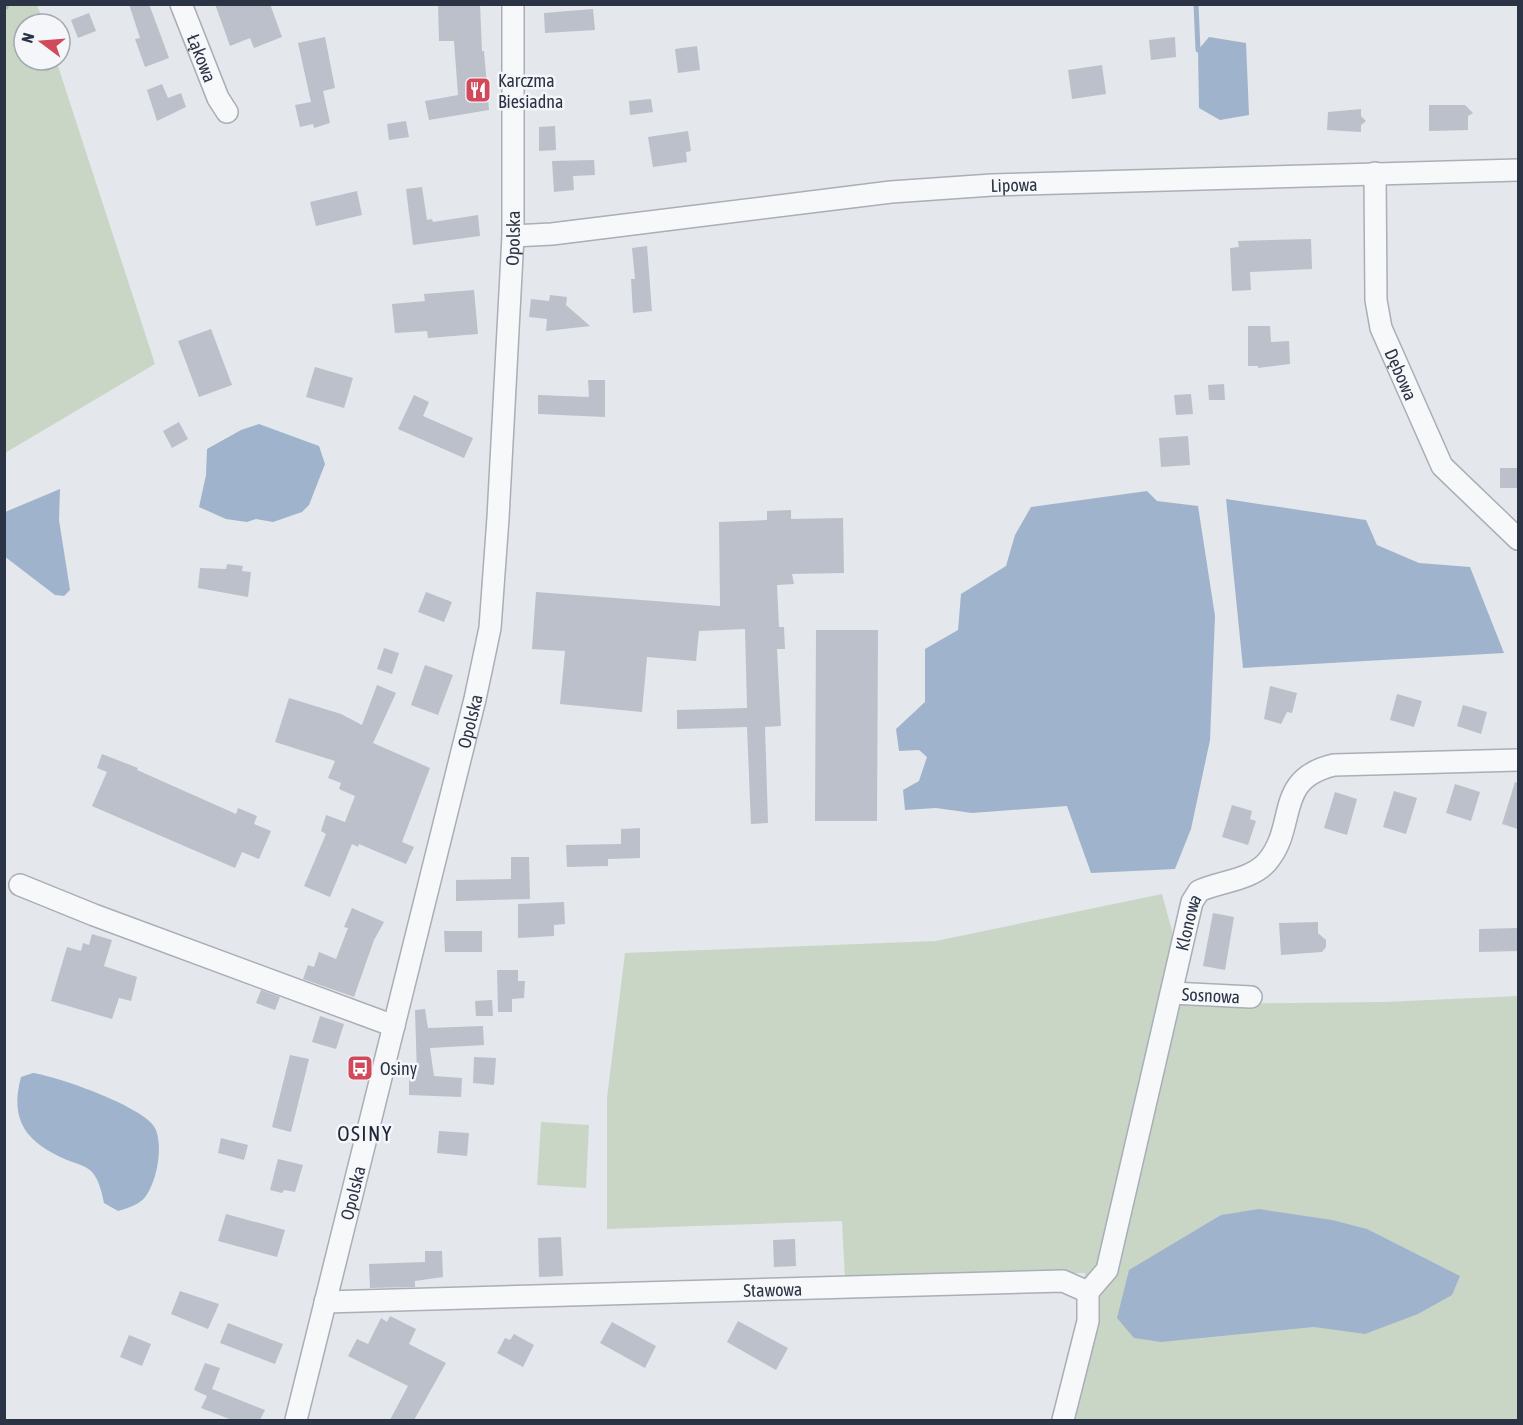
<svg xmlns="http://www.w3.org/2000/svg" width="1523" height="1425" viewBox="0 0 1523 1425" font-family="'Asap Condensed',sans-serif">
<style>
.green{fill:#c9d6c5}
.water{fill:#9fb4cc}
.lines{fill:none;stroke-linecap:round;stroke-linejoin:round}
.stream{stroke:#9fb4cc;stroke-width:5}
.building{fill:#bbc0ca}
.minor-casing{stroke:#a9aeb7;stroke-width:24}
.minor{stroke:#f7f8fa;stroke-width:21}
.labels{text-anchor:middle;dominant-baseline:central;stroke-width:5;stroke-linejoin:round;paint-order:stroke}
.street-label{font-size:18px;fill:#2b3445;stroke:#f4f6f9}
.poi-label{font-size:18px;fill:#2b3445;stroke:#f4f6f9;text-anchor:start}
.quarter-label{font-size:21px;letter-spacing:1.5px;fill:#1d2536;stroke:#f4f6f9}
</style>
<rect width="100%" height="100%" fill="#e4e7ec"/>
<g class="green">
<polygon points="4,5 37,5 44,24 24,24 24,60 56,60 155,364 5,453"/>
<polygon points="1162,894 1192,1004 1384,1002 1518,996 1518,1420 1053,1420 1084,1289 1085,1273 845,1279 842,1221 607,1229 607,1098 625,953 936,941"/>
<polygon points="541,1122 589,1125 586,1188 537,1185"/>
</g>
<g class="water">
<polygon points="1209,37 1246,43 1249,115 1220,120 1199,108 1198,50"/>
<polygon points="259,424 319,446 325,464 309,505 302,512 273,522 256,519 247,522 226,519 199,507 206,475 207,449 241,430"/>
<polygon points="60,489 59,520 70,590 64,596 55,595 4,556 5,512"/>
<polygon points="1147,491 1157,501 1198,506 1215,616 1210,740 1191,829 1175,869 1091,873 1067,806 972,813 936,808 905,810 903,790 919,781 927,757 919,750 899,751 896,729 925,702 925,649 958,630 961,594 1006,566 1015,535 1031,507"/>
<polygon points="1226,499 1366,520 1377,545 1419,563 1470,567 1504,653 1243,668"/>
<path d="M33 1073C56 1076 149 1108 156 1130 161 1144 159 1162 155 1176 147 1200 142 1204 118 1211L104 1203C102 1194 100 1184 95 1176 89 1166 77 1164 67 1160 27 1143 9 1121 21 1077Z"/>
<polygon points="1259,1209 1332,1220 1367,1229 1460,1276 1452,1295 1418,1314 1365,1334 1314,1327 1161,1342 1134,1338 1117,1318 1129,1270 1221,1215"/>
</g>
<g class="lines">
<g class="stream">
<polyline points="1196,4 1198,50"/>
<polyline points="4,8 6,7"/>
</g>
</g>
<g class="building">
<polygon points="129,4 149,4 169,58 145,67 135,39 140,38"/>
<polygon points="215,4 270,4 282,37 254,48 250,38 230,46"/>
<polygon points="438,4 480,4 482,51 484,51 489,110 429,120 425,101 458,95 454,41 439,41"/>
<polygon points="593,9 595,30 545,33 544,13"/>
<polygon points="89,13 96,31 78,38 71,20"/>
<polygon points="325,37 335,88 323,91 330,123 314,128 313,124 300,127 295,105 311,102 298,43"/>
<polygon points="1175,37 1176,57 1151,60 1149,40"/>
<polygon points="697,46 700,70 678,73 675,49"/>
<polygon points="1102,65 1106,94 1072,99 1068,70"/>
<polygon points="162,84 168,98 181,93 186,107 157,121 147,90"/>
<polygon points="651,99 653,112 630,115 629,101"/>
<polygon points="1429,105 1465,105 1473,113 1468,116 1468,130 1429,131"/>
<polygon points="1361,109 1361,116 1366,121 1361,125 1361,132 1327,130 1328,112"/>
<polygon points="406,121 409,137 389,140 387,124"/>
<polygon points="555,126 556,150 539,151 539,127"/>
<polygon points="688,131 691,151 686,152 687,162 653,167 648,137"/>
<polygon points="594,160 595,175 573,176 574,190 554,192 552,161"/>
<polygon points="422,187 427,220 432,219 433,222 478,215 480,236 413,245 406,189"/>
<polygon points="357,191 362,215 316,226 310,202"/>
<polygon points="1311,239 1312,269 1250,272 1251,290 1232,291 1230,248 1239,247 1238,241"/>
<polygon points="647,246 652,311 633,313 631,279 635,279 632,248"/>
<polygon points="474,290 478,334 428,338 427,331 395,333 392,304 425,301 424,294"/>
<polygon points="550,295 567,297 566,305 590,326 546,331 547,319 529,317 531,299 549,301"/>
<polygon points="1248,326 1270,326 1271,342 1289,341 1290,364 1258,368 1258,366 1248,366"/>
<polygon points="211,329 232,385 199,397 178,341"/>
<polygon points="315,367 353,378 344,408 306,397"/>
<polygon points="588,380 605,380 605,417 538,414 538,395 589,397"/>
<polygon points="1224,384 1225,400 1209,400 1208,385"/>
<polygon points="1191,394 1193,414 1176,415 1174,395"/>
<polygon points="414,395 429,402 423,416 473,438 464,458 398,429"/>
<polygon points="179,422 188,439 172,448 163,431"/>
<polygon points="1188,436 1190,465 1161,467 1159,438"/>
<rect x="1500" y="468" width="17" height="20"/>
<polygon points="791,510 791,519 843,518 844,573 792,574 794,584 777,585 779,627 784,627 785,649 777,649 781,726 765,727 768,823 751,824 747,727 677,729 677,710 747,708 745,629 699,631 696,661 647,657 642,712 560,704 565,651 532,649 536,592 720,606 719,522 767,520 767,511"/>
<polygon points="227,564 243,566 242,571 251,572 248,597 198,588 200,568 226,569"/>
<polygon points="426,592 452,602 444,622 418,612"/>
<polygon points="816,630 878,630 877,821 815,821"/>
<polygon points="384,648 399,653 392,674 377,669"/>
<polygon points="425,665 453,675 438,715 411,705"/>
<polygon points="377,685 396,693 373,743 430,768 402,842 414,847 406,864 359,844 358,847 352,844 330,897 304,886 326,834 321,831 326,815 345,822 355,796 339,789 341,783 328,778 335,761 275,742 289,698 341,714 362,725"/>
<polygon points="1270,686 1297,693 1292,713 1287,712 1281,724 1264,719"/>
<polygon points="1397,694 1422,701 1414,727 1390,720"/>
<polygon points="1463,705 1487,712 1481,734 1457,726"/>
<polygon points="102,754 138,768 137,770 236,814 238,808 257,816 254,824 271,831 259,859 242,852 235,868 92,806 107,772 97,768"/>
<polygon points="1515,782 1518,783 1518,829 1502,824"/>
<polygon points="1455,784 1480,792 1471,821 1446,813"/>
<polygon points="1394,791 1417,798 1406,834 1383,827"/>
<polygon points="1335,792 1357,799 1347,835 1324,828"/>
<polygon points="1232,805 1252,811 1250,819 1256,821 1248,845 1222,837"/>
<polygon points="640,828 640,858 608,859 608,866 567,867 566,845 621,844 621,829"/>
<polygon points="511,857 529,857 530,899 456,901 456,880 511,879"/>
<polygon points="564,902 565,924 554,925 554,936 518,938 518,904"/>
<polygon points="352,908 384,922 374,940 354,997 303,979 308,965 314,967 319,952 336,959 348,928 344,927"/>
<polygon points="1213,913 1234,917 1225,970 1203,966"/>
<polygon points="1318,922 1318,933 1326,940 1326,947 1322,952 1281,955 1279,923"/>
<polygon points="1518,928 1518,951 1479,952 1479,929"/>
<polygon points="444,931 482,931 482,952 445,952"/>
<polygon points="92,934 112,940 104,966 137,977 131,1001 119,998 112,1019 51,1001 67,947 81,951 83,943 89,945"/>
<polygon points="497,970 518,970 518,981 525,981 524,998 512,999 512,1012 498,1012"/>
<polygon points="261,990 280,997 275,1010 256,1003"/>
<polygon points="492,1000 493,1016 476,1016 475,1001"/>
<polygon points="425,1009 428,1028 483,1026 484,1045 430,1048 434,1076 462,1078 461,1097 409,1095 409,1074 417,1074 415,1010"/>
<polygon points="320,1016 344,1024 336,1049 312,1042"/>
<polygon points="290,1055 309,1059 291,1132 272,1127"/>
<polygon points="474,1057 496,1058 494,1085 473,1083"/>
<polygon points="439,1131 469,1133 467,1156 437,1153"/>
<polygon points="221,1138 248,1145 244,1160 218,1153"/>
<polygon points="278,1159 303,1165 295,1192 284,1190 282,1193 270,1190"/>
<polygon points="226,1214 285,1230 277,1257 218,1241"/>
<polygon points="561,1237 563,1276 539,1277 538,1238"/>
<polygon points="795,1239 796,1266 774,1267 773,1240"/>
<polygon points="425,1251 442,1251 443,1277 415,1281 415,1287 370,1288 369,1264 425,1262"/>
<polygon points="180,1291 219,1304 208,1329 171,1314"/>
<polygon points="390,1316 416,1329 409,1344 446,1363 414,1420 390,1420 408,1386 348,1356 357,1339 368,1344 381,1318 387,1322"/>
<polygon points="738,1321 788,1348 776,1370 727,1342"/>
<polygon points="612,1322 656,1346 645,1368 600,1343"/>
<polygon points="228,1323 283,1344 275,1364 220,1343"/>
<polygon points="514,1334 534,1345 523,1367 497,1353 505,1338 510,1340"/>
<polygon points="129,1335 151,1344 142,1366 120,1357"/>
<polygon points="205,1363 220,1368 212,1389 265,1410 260,1420 232,1420 201,1408 207,1396 194,1390"/>
</g>
<g class="lines">
<g class="minor-casing">
<g id="minor">
<path id="s1" d="M181 4 218 98 227 112"/>
<path id="s2" d="M1375 173 1376 300 1381 328 1442 466 1518 539"/>
<path id="s3" d="M513 236 552 234 891 192 992 185 1518 170"/>
<polyline points="20,885 94,915 394,1026"/>
<path id="s4" d="M1172 993 1251 997"/>
<path id="s5" d="M1088 1292 1107 1270 1192 902 1199 891C1220 881 1250 881 1267 862 1298 826 1273 779 1334 765L1518 760"/>
<path id="s6" d="M325 1302 1063 1281 1088 1292"/>
<path id="s7" d="M296 1420 475 699 490 628 498 518 513 236V4"/>
<polyline points="1063,1420 1088,1321 1088,1292"/>
</g>
</g>
<use href="#minor" class="minor"/>
</g>
<defs>
<g id="restaurant-square" transform="scale(1.35)"><rect x="-9" y="-9" width="18" height="18" rx="4" fill="#d1495b" stroke="#f4f6f9"/><path d="M-5-6h1v4h1v-4h1v4h1v-4h1v5L-1.5 .5V6h-2V.5L-5-1ZM5-6V6H3V1.5H1.5Q1.5-4 5-6Z" fill="#fff"/></g>
<g id="bus-square" transform="scale(1.35)"><rect x="-9" y="-9" width="18" height="18" rx="4" fill="#d1495b" stroke="#f4f6f9"/><path d="M-5-6H5V4H4V6H2V4H-2V6H-4V4H-5ZM-3.5-4V0h7V-4ZM-3.5 1.2v1.5H-2V1.2ZM2 1.2v1.5H3.5V1.2Z" fill="#fff"/></g>
</defs>
<g fill-rule="evenodd">
<use href="#restaurant-square" x="478" y="90"/>
<use href="#bus-square" x="360" y="1068"/>
</g>
<g class="labels">
<g class="street-label">
<text stroke="none"><textPath href="#s1" startOffset="58">Łąkowa</textPath></text>
<text stroke="none"><textPath href="#s3" startOffset="504">Lipowa</textPath></text>
<text stroke="none"><textPath href="#s7" startOffset="1206">Opolska</textPath></text>
<text stroke="none"><textPath href="#s2" startOffset="206">Dębowa</textPath></text>
<text stroke="none"><textPath href="#s7" startOffset="720">Opolska</textPath></text>
<text stroke="none"><textPath href="#s5" startOffset="386">Klonowa</textPath></text>
<text stroke="none"><textPath href="#s4" startOffset="39">Sosnowa</textPath></text>
<text stroke="none"><textPath href="#s7" startOffset="234">Opolska</textPath></text>
<text stroke="none"><textPath href="#s6" startOffset="448">Stawowa</textPath></text>
</g>
<g class="poi-label">
<text x="498" y="80">Karczma<tspan x="498" dy="21">Biesiadna</tspan></text>
<text x="380" y="1068">Osiny</text>
</g>
<g class="quarter-label">
<text x="365" y="1133">OSINY</text>
</g>
</g>
<rect width="1523" height="1425" fill="none" stroke="#2b3445" stroke-width="12"/>
<g transform="translate(42 42) rotate(286)"><circle r="28" fill="#f4f6f9" stroke="#a4a8b1" stroke-width="1.5"/>
<path d="M0-4.5L10 22L0 15L-10 22Z" fill="#d1495b"/>
<text y="-9" font-size="16" font-weight="bold" text-anchor="middle" fill="#2b3445">N</text>
</g>
</svg>
